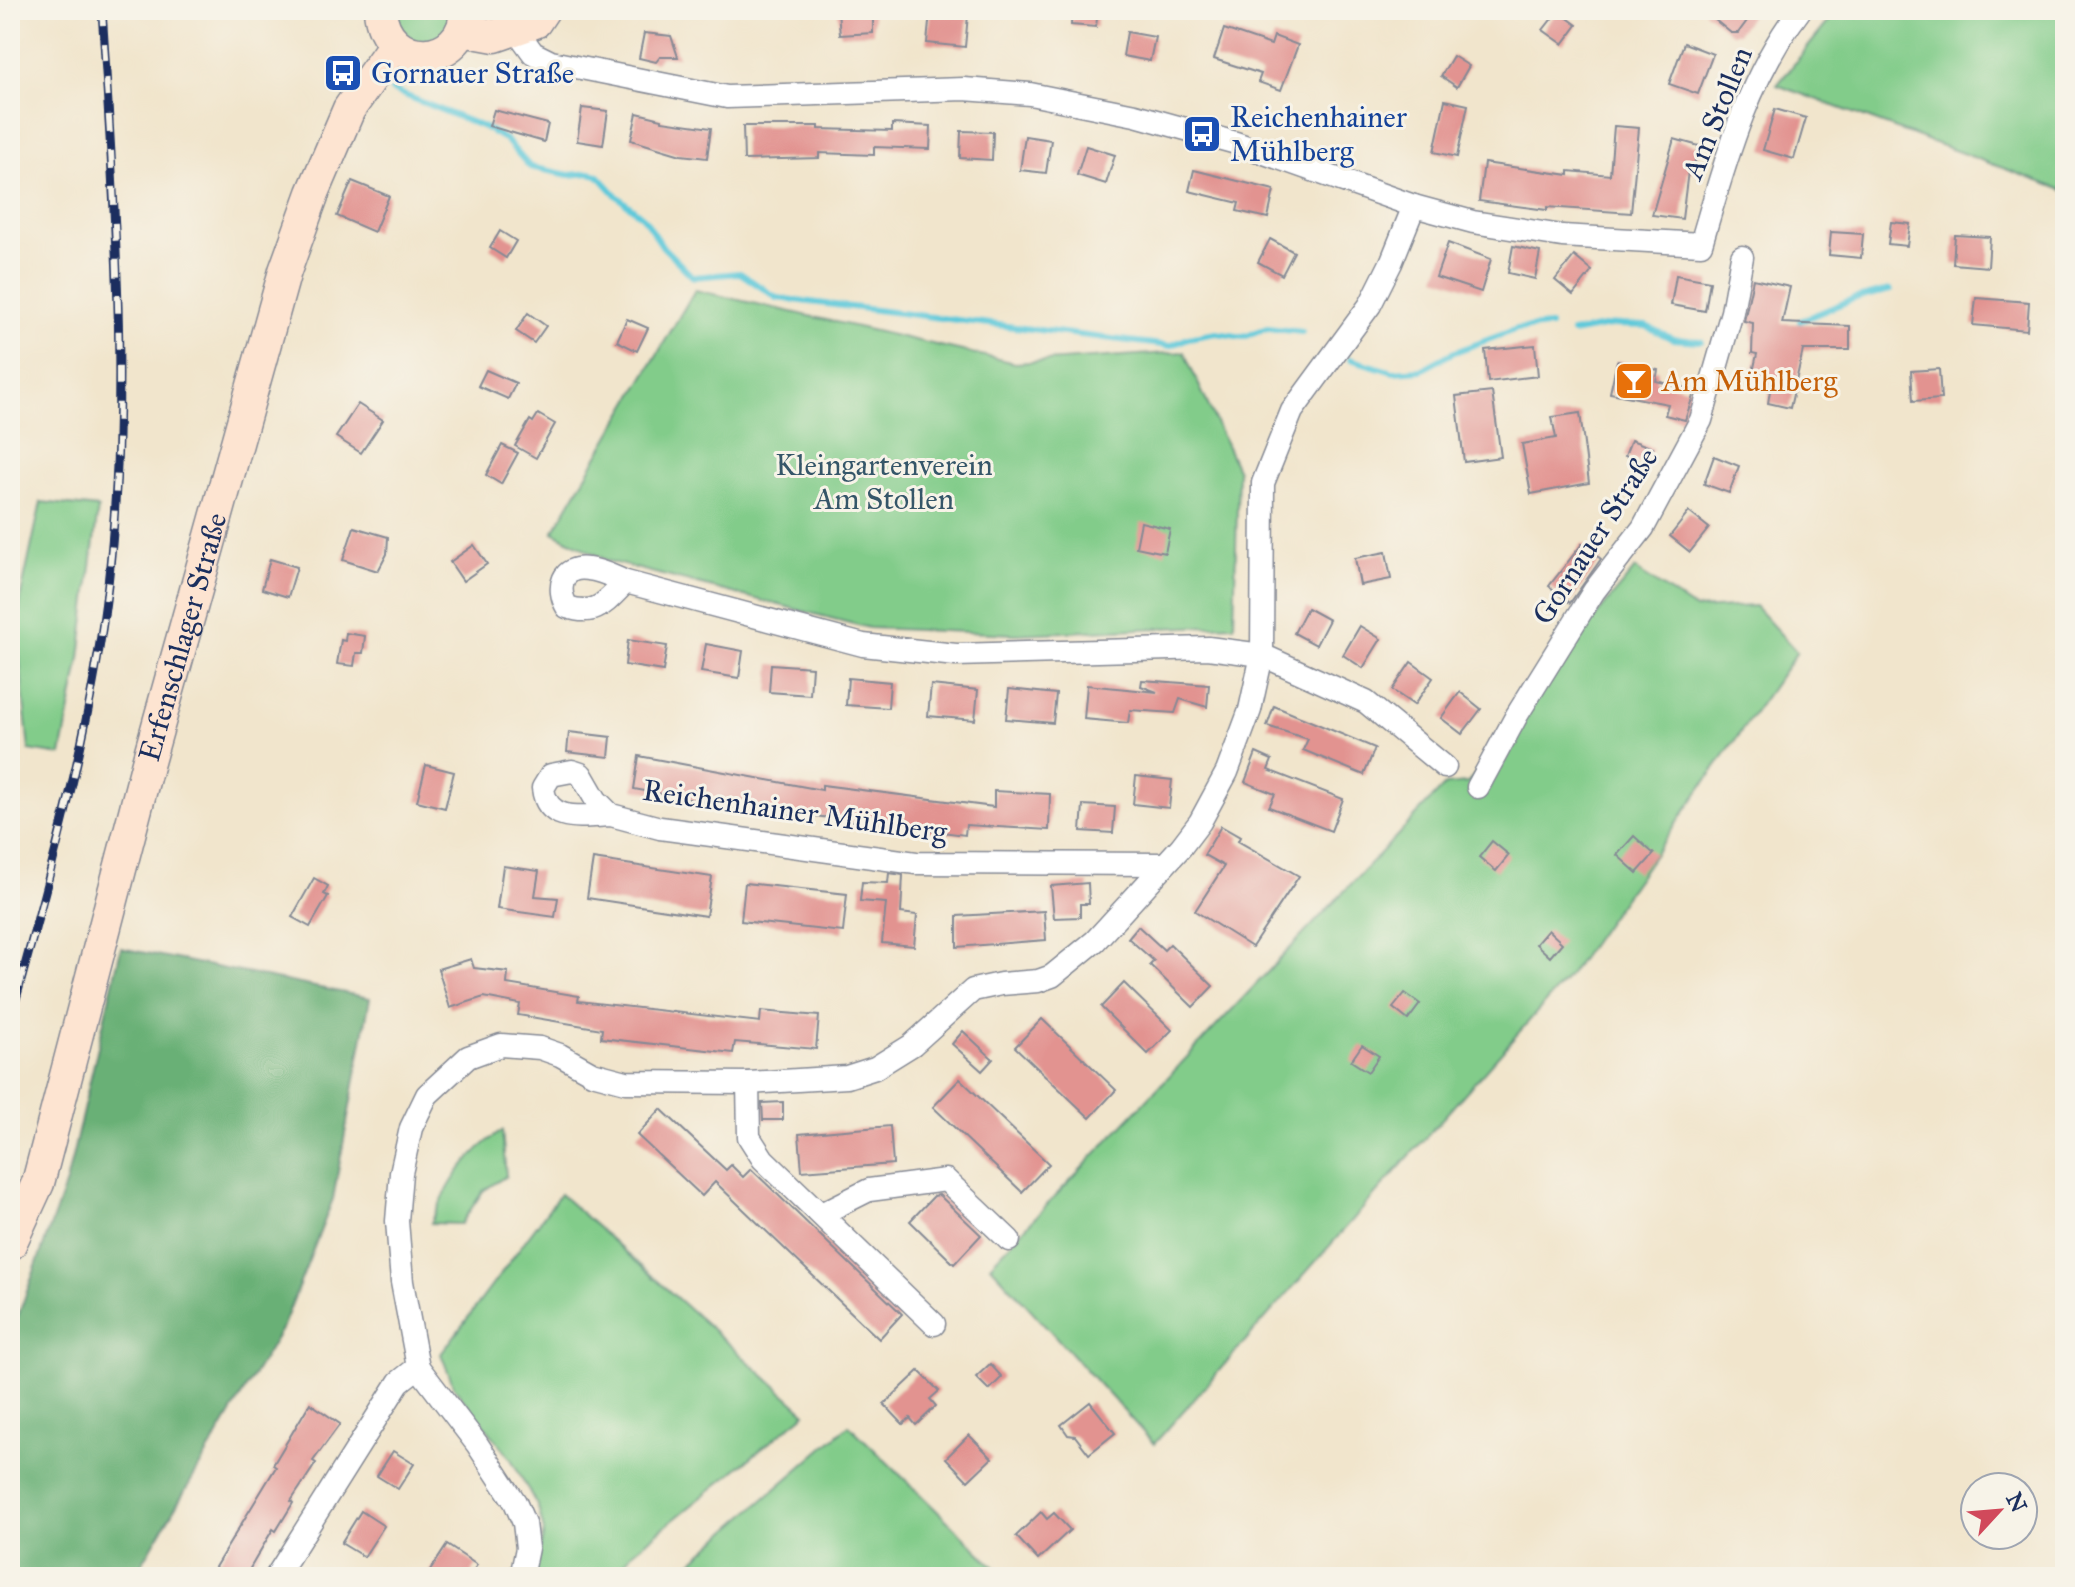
<svg xmlns="http://www.w3.org/2000/svg" width="2075" height="1587" viewBox="0 0 2075 1587" font-family="'IM FELL Great Primer',serif">
<style>
.green{fill:#82cc8a;stroke:#4e7e74;stroke-width:2}
.forest{fill:#69b076;stroke:#42706a;stroke-width:2}
.lines{fill:none;stroke-linecap:round;stroke-linejoin:round}
.stream{stroke:#5fc9da;stroke-width:6}
.building{fill:#e29390}
.street-casing{stroke:#868a95;stroke-width:25}
.secondary-casing{stroke:#868a95;stroke-width:35}
.street{stroke:#fff;stroke-width:22}
.secondary{stroke:#fde4d1;stroke-width:32}
.rail-casing{stroke:#1b2f5e;stroke-width:9}
.rail{stroke:#f7f3e8;stroke-width:6;stroke-dasharray:18;stroke-linecap:butt}
.labels{text-anchor:middle;dominant-baseline:central;stroke-width:6;stroke-linejoin:round;paint-order:stroke}
.transit-label{font-size:30px;fill:#164399;stroke:#f7f3e8;text-anchor:start}
.street-label{font-size:30px;fill:#1b2f5e;stroke:#f7f3e8}
.food-label{font-size:30px;fill:#c56008;stroke:#f7f3e8;text-anchor:start}
.park-label{font-size:30px;fill:#355669;stroke:#f7f3e8}
</style>
<rect width="100%" height="100%" fill="#f7f3e8"/>
<filter id="ink" filterUnits="userSpaceOnUse"><feTurbulence type="fractalNoise" baseFrequency=".0125" numOctaves="2"/><feDisplacementMap in="SourceGraphic" scale="16" xChannelSelector="R" yChannelSelector="G"/><feConvolveMatrix kernelMatrix="1 2 1 2 8 2 1 2 1" color-interpolation-filters="sRGB"/></filter>
<filter id="wash" filterUnits="userSpaceOnUse"><feTurbulence type="fractalNoise" baseFrequency=".006" numOctaves="4" result="noise"/><feDisplacementMap in="SourceGraphic" scale="32" xChannelSelector="R" yChannelSelector="G"/><feGaussianBlur stdDeviation="1.8" result="paint"/><feColorMatrix in="noise" values="0 0 0 0 0 0 0 0 0 0 0 0 0 0 0 0 0 1.4 0 .05"/><feComposite in="paint" operator="in"/></filter>
<g filter="url(#wash)">
<rect width="100%" height="100%" fill="#f1e5cc"/>
<g class="green">
<polygon points="380,10 466,10 429,54"/>
<polygon points="1838,10 2065,10 2065,191 1777,85"/>
<polygon points="695,290 1015,363 1184,352 1238,471 1234,625 1016,634 869,628 608,561 553,532"/>
<polygon points="41,502 98,508 80,658 61,755 29,750 17,633 21,595"/>
<polygon points="1635,569 1695,609 1755,606 1797,652 1568,977 1154,1444 990,1265 1445,785 1468,783 1578,637"/>
<path d="M502 1131 506 1176 483 1191 461 1224 431 1223C448 1184 466 1154 502 1131Z"/>
<polygon points="560,1194 806,1413 631,1554 615,1577 534,1577 544,1531 538,1507 511,1459 454,1387 441,1354"/>
<polygon points="849,1425 1005,1577 674,1577"/>
</g>
<polygon class="forest" points="121,948 370,998 333,1199 283,1326 134,1577 10,1577 10,1331 18,1316 66,1183"/>
<g class="lines">
<g class="stream">
<polyline points="392,90 483,127 506,140 530,167 569,175 590,173 598,175 617,196 643,217 663,247 693,277 740,273 777,298 1170,346 1188,338 1216,333 1244,337 1267,328 1302,332"/>
<polyline points="1800,321 1853,299 1890,290"/>
<polyline points="1572,333 1614,325 1646,326 1673,339 1701,341"/>
<polyline points="1350,359 1393,372 1421,370 1452,353 1517,329 1550,326"/>
</g>
</g>
<g id="blocks">
<g class="building">
<polygon points="838,10 873,10 873,33 840,35"/>
<polygon points="1072,10 1098,10 1096,27 1071,25"/>
<polygon points="1703,10 1755,10 1738,33 1731,33"/>
<polygon points="1558,11 1577,25 1563,44 1543,30"/>
<polygon points="930,12 968,15 965,47 927,43"/>
<polygon points="1224,29 1271,45 1274,36 1298,45 1281,90 1258,82 1261,74 1214,59"/>
<polygon points="1127,32 1155,37 1150,61 1123,56"/>
<polygon points="644,33 671,36 678,57 660,57 656,62 639,58"/>
<polygon points="1684,43 1713,54 1698,94 1669,84"/>
<polygon points="1453,56 1469,66 1457,87 1441,76"/>
<polygon points="1445,100 1468,105 1457,157 1434,152"/>
<polygon points="582,108 608,111 603,145 577,141"/>
<polygon points="1775,109 1806,118 1794,159 1763,150"/>
<polygon points="494,110 548,124 544,142 489,126"/>
<polygon points="637,113 662,119 662,121 711,128 707,158 681,155 631,140"/>
<polygon points="892,124 931,126 930,149 874,147 874,155 819,153 819,158 744,160 743,126 819,126 819,129 892,131"/>
<polygon points="1614,126 1639,128 1631,213 1547,207 1547,210 1479,201 1484,163 1569,175 1569,171 1610,175"/>
<polygon points="961,131 993,132 992,160 960,158"/>
<polygon points="1025,136 1051,140 1046,173 1020,170"/>
<polygon points="1674,139 1699,146 1692,172 1688,171 1682,219 1652,215"/>
<polygon points="1086,146 1115,155 1106,184 1077,175"/>
<polygon points="1194,170 1274,190 1268,218 1237,211 1239,203 1189,191"/>
<polygon points="352,181 389,196 374,232 337,216"/>
<polygon points="1891,222 1910,224 1907,246 1888,244"/>
<polygon points="500,231 516,241 506,258 490,248"/>
<polygon points="1831,232 1863,234 1861,258 1829,255"/>
<polygon points="1955,235 1990,237 1988,267 1953,264"/>
<polygon points="1270,239 1294,252 1282,275 1258,262"/>
<polygon points="1448,243 1491,259 1481,292 1436,277"/>
<polygon points="1513,246 1540,252 1535,279 1508,273"/>
<polygon points="1574,256 1592,271 1573,295 1555,280"/>
<polygon points="1676,275 1710,281 1705,311 1671,305"/>
<polygon points="1753,279 1790,287 1782,323 1850,326 1850,350 1803,350 1790,408 1768,403 1770,391 1750,386 1757,354 1752,353 1753,323 1744,321"/>
<polygon points="1976,298 2029,302 2027,330 1973,325"/>
<polygon points="528,313 546,326 534,343 516,331"/>
<polygon points="627,319 648,328 637,351 617,341"/>
<polygon points="1535,345 1538,376 1488,382 1485,350"/>
<polygon points="1617,361 1658,370 1656,381 1695,390 1685,420 1665,415 1668,404 1610,393"/>
<polygon points="1939,369 1941,399 1913,401 1911,371"/>
<polygon points="486,370 516,383 508,399 478,386"/>
<polygon points="1492,392 1501,457 1464,462 1456,396"/>
<polygon points="358,404 383,420 361,453 336,437"/>
<polygon points="1580,413 1589,483 1531,494 1522,444 1556,438 1552,417"/>
<polygon points="538,414 555,424 536,458 515,446 530,420 533,422"/>
<polygon points="1631,440 1653,448 1646,464 1625,456"/>
<polygon points="502,445 518,453 501,484 486,475"/>
<polygon points="1714,456 1739,466 1729,493 1704,484"/>
<polygon points="1689,512 1709,528 1690,552 1670,536"/>
<polygon points="1141,522 1170,529 1165,553 1136,547"/>
<polygon points="354,527 388,537 387,554 378,571 343,560"/>
<polygon points="1582,544 1601,559 1570,603 1549,586"/>
<polygon points="474,545 487,564 463,581 450,562"/>
<polygon points="1386,552 1391,579 1360,585 1355,558"/>
<polygon points="270,559 297,567 288,597 262,589"/>
<polygon points="1307,608 1329,620 1316,645 1294,633"/>
<polygon points="1360,626 1381,639 1363,668 1343,655"/>
<polygon points="346,633 365,636 363,653 356,653 354,666 337,664 341,640 345,641"/>
<polygon points="628,640 667,646 663,671 625,665"/>
<polygon points="706,644 743,651 739,678 701,672"/>
<polygon points="1411,662 1433,678 1414,705 1392,690"/>
<polygon points="771,664 812,667 810,695 769,692"/>
<polygon points="848,678 890,682 888,708 846,705"/>
<polygon points="1142,680 1209,685 1207,707 1180,699 1175,713 1130,710 1128,723 1084,719 1087,685 1157,692 1141,686"/>
<polygon points="931,685 978,690 975,720 928,716"/>
<polygon points="1009,689 1056,694 1053,723 1006,719"/>
<polygon points="1460,692 1481,709 1462,734 1441,718"/>
<polygon points="1274,706 1375,748 1364,775 1303,750 1308,739 1267,726"/>
<polygon points="569,732 611,737 609,757 567,752"/>
<polygon points="1256,753 1272,760 1268,770 1343,799 1331,831 1269,807 1275,794 1245,782"/>
<polygon points="639,756 822,790 822,785 994,807 994,791 1050,794 1049,830 966,825 965,835 790,813 790,817 715,804 634,789"/>
<polygon points="426,765 454,772 445,808 417,801"/>
<polygon points="1136,776 1172,780 1169,808 1133,804"/>
<polygon points="1083,805 1115,807 1113,833 1081,831"/>
<polygon points="1221,826 1240,837 1238,841 1299,876 1252,947 1195,911 1224,866 1204,855"/>
<polygon points="1634,836 1654,854 1637,873 1617,855"/>
<polygon points="1492,841 1509,855 1496,871 1479,857"/>
<polygon points="593,859 712,877 706,916 587,898"/>
<polygon points="503,866 539,871 535,896 558,898 555,917 497,909"/>
<polygon points="889,873 903,875 901,913 917,915 914,946 882,943 886,903 860,901 862,882 888,883"/>
<polygon points="314,878 328,886 324,894 328,896 310,927 292,917"/>
<polygon points="745,883 847,894 843,932 741,921"/>
<polygon points="1088,883 1089,904 1080,904 1080,917 1054,918 1051,886"/>
<polygon points="1044,911 1046,940 957,947 957,916"/>
<polygon points="1138,926 1164,950 1170,944 1213,986 1193,1007 1150,965 1154,961 1128,938"/>
<polygon points="1548,930 1562,943 1550,957 1536,944"/>
<polygon points="471,959 474,968 508,972 507,984 579,996 578,1001 760,1022 761,1011 819,1016 816,1049 735,1042 733,1053 601,1038 602,1029 518,1015 520,1004 484,997 450,1008 438,969"/>
<polygon points="1124,983 1172,1030 1148,1054 1101,1007"/>
<polygon points="1405,993 1420,1004 1408,1020 1393,1008"/>
<polygon points="1042,1019 1116,1090 1090,1118 1015,1047"/>
<polygon points="963,1031 993,1059 982,1071 952,1044"/>
<polygon points="1362,1045 1379,1056 1368,1072 1351,1061"/>
<polygon points="960,1079 1049,1164 1022,1192 933,1107"/>
<polygon points="783,1102 783,1120 763,1120 762,1103"/>
<polygon points="661,1109 726,1170 731,1165 743,1177 751,1169 902,1314 879,1339 715,1182 702,1196 637,1135"/>
<polygon points="890,1126 893,1164 802,1171 799,1134"/>
<polygon points="939,1195 981,1235 954,1264 910,1221 934,1196"/>
<polygon points="990,1364 1002,1377 989,1390 976,1377"/>
<polygon points="919,1371 939,1391 930,1399 936,1406 916,1425 910,1418 903,1424 884,1404"/>
<polygon points="1090,1402 1115,1433 1089,1454 1075,1436 1068,1435 1061,1425"/>
<polygon points="310,1403 340,1424 313,1461 316,1463 291,1501 293,1503 276,1531 273,1529 245,1577 209,1577 276,1467 273,1465"/>
<polygon points="969,1435 992,1458 968,1481 946,1458"/>
<polygon points="393,1451 414,1464 398,1489 377,1476"/>
<polygon points="361,1511 384,1526 364,1557 341,1543"/>
<polygon points="1041,1512 1047,1519 1054,1513 1070,1530 1038,1560 1016,1536"/>
<polygon points="447,1545 477,1565 469,1577 426,1577"/>
</g>
</g>
</g>
<g filter="url(#ink)">
<use href="#blocks" fill-opacity="0" stroke="#868a95" stroke-width="2"/>
<g class="lines">
<g class="street-casing">
<g id="street">
<path d="M517 31 533 53 551 62 727 97 964 89 1030 94 1135 115 1236 143 1414 206 1473 222 1562 236 1701 244C1725 162 1747 79 1800 10"/>
<path d="M626 582C605 602 598 617 567 607 556 588 562 565 588 569 601 570 614 577 626 582L863 645 956 655 1208 648 1262 655 1366 702 1445 767"/>
<polyline points="1478,787 1517,715 1594,591 1643,528 1701,420 1732,312 1742,257"/>
<path d="M611 815C583 816 547 824 543 788L551 775 572 771 581 774 596 800 611 815 660 828 916 863 1164 864"/>
<polyline points="748,1083 749,1137 763,1159 934,1324"/>
<polyline points="821,1214 869,1190 946,1180 1009,1240"/>
<polyline points="418,1367 477,1444 515,1502 524,1523 527,1548 521,1577"/>
<polyline points="276,1577 399,1382 418,1367 402,1282 397,1221 401,1173 411,1128 427,1095 468,1057 501,1045 540,1048 560,1055 592,1073 626,1082 748,1083 847,1077 875,1068 912,1045 973,990 1001,984 1038,981 1052,976 1095,941 1181,847 1200,822 1227,772 1250,710 1262,655 1263,483 1292,411 1370,305 1391,263 1414,206"/>
</g>
</g>
<g class="secondary-casing">
<g id="secondary">
<path d="M380 10C385 70 465 68 466 10"/>
<polyline points="462,30 495,36 535,22 543,10"/>
<path id="s1" d="M10 1244 38 1183 148 762 285 271 313 193 349 109 395 44"/>
</g>
</g>
<use href="#street" class="street"/>
<use href="#secondary" class="secondary"/>
<g class="rail-casing">
<path id="rail" d="M10 1021C49 877 91 733 108 584 130 393 114 201 102 10"/>
</g>
<use href="#rail" class="rail"/>
</g>
</g>
<defs>
<g id="bus-square" transform="scale(2)"><rect x="-9" y="-9" width="18" height="18" rx="4" fill="#1a4fb4" stroke="#f7f3e8"/><path d="M-5-6H5V4H4V6H2V4H-2V6H-4V4H-5ZM-3.5-4V0h7V-4ZM-3.5 1.2v1.5H-2V1.2ZM2 1.2v1.5H3.5V1.2Z" fill="#fff"/></g>
<g id="bar-square" transform="scale(2)"><rect x="-9" y="-9" width="18" height="18" rx="4" fill="#e8710a" stroke="#f7f3e8"/><path d="M-6-5H6L.8 .8V4.5H3.5V6h-7V4.5H-.8V.8Z" fill="#fff"/></g>
</defs>
<g fill-rule="evenodd">
<use href="#bus-square" x="343" y="73"/>
<use href="#bus-square" x="1202" y="134"/>
<use href="#bar-square" x="1634" y="381"/>
</g>
<g class="labels">
<g class="transit-label">
<text x="371" y="73">Gornauer Straße</text>
<text x="1230" y="117">Reichenhainer<tspan x="1230" dy="34">Mühlberg</tspan></text>
</g>
<g class="street-label">
<text transform="translate(1717 113) rotate(-68)">Am Stollen</text>
<text transform="translate(1595 536) rotate(-57)">Gornauer Straße</text>
<text stroke="none"><textPath href="#s1" startOffset="632">Erfenschlager Straße</textPath></text>
<text transform="translate(795 811) rotate(8)">Reichenhainer Mühlberg</text>
</g>
<g class="food-label">
<text x="1662" y="381">Am Mühlberg</text>
</g>
<g class="park-label">
<text x="884" y="465">Kleingartenverein<tspan x="884" dy="34">Am Stollen</tspan></text>
</g>
</g>
<rect width="2075" height="1587" fill="none" stroke="#f7f3e8" stroke-width="40"/>
<g transform="translate(1999 1511) rotate(64)"><circle r="38" fill="#f7f3e8" stroke="#9fa5b1" stroke-width="2"/>
<path d="M0-6L14 30L0 20L-14 30Z" fill="#d1495b"/>
<text y="-12" font-size="22" font-weight="bold" text-anchor="middle" fill="#1b2f5e">N</text>
</g>
</svg>
